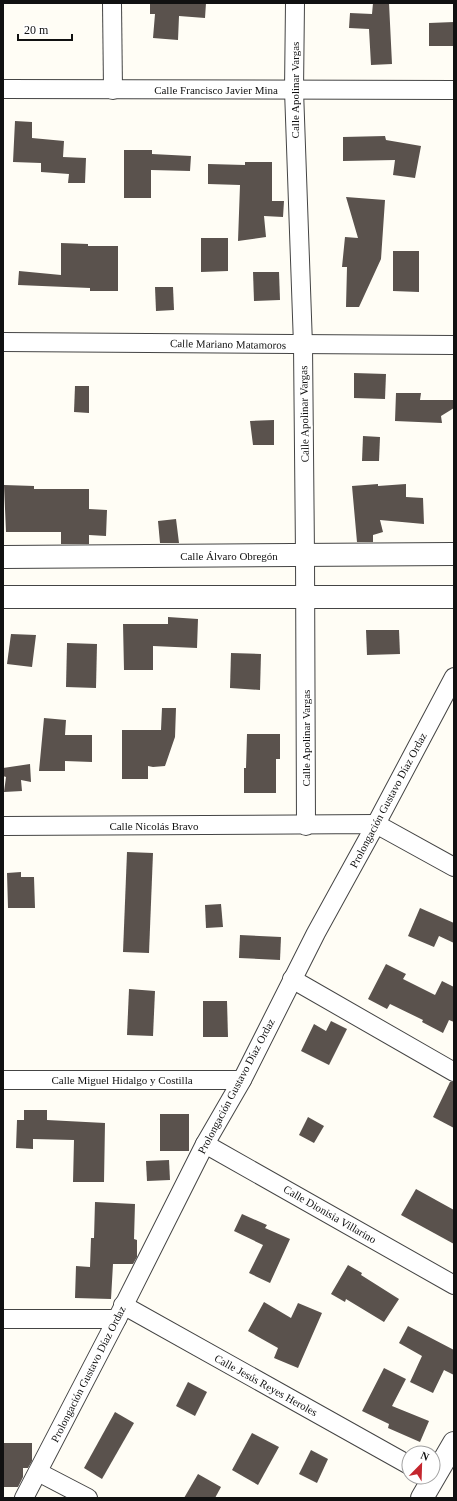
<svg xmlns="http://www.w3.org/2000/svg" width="457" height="1501" viewBox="0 0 457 1501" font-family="Georgia,serif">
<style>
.building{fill:#5a524d}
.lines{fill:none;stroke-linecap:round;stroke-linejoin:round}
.minor-casing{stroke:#444;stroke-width:20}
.tertiary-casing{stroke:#444;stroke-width:24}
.minor{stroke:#fff;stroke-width:18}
.tertiary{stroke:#fff;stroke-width:22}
.labels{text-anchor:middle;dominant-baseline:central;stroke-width:4;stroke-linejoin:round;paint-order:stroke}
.street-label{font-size:11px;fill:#111;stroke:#fff}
</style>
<rect width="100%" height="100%" fill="#fffdf5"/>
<g class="building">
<polygon points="150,3 206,3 205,18 179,16 178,40 153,38 155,14 150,14"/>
<polygon points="373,3 389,3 392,64 371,65 369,29 349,28 350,13 372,14"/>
<polygon points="454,22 454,46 429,46 429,23"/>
<polygon points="15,121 32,122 32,138 64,141 63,157 86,158 85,183 68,183 69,174 41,172 41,163 13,162"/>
<polygon points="385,136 386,140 421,146 415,178 393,175 395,160 343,161 343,137"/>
<polygon points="124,150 152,150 152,154 191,156 190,171 151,170 151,198 124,198"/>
<polygon points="245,162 272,162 272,201 284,201 283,217 264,216 266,237 238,241 240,185 208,184 208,164 245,165"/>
<polygon points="346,197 385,200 381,259 359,307 346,307 347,267 342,267 345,237 358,238"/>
<polygon points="201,238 228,238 228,271 201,272"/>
<polygon points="61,243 88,244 88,246 118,246 118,291 90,291 90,288 18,285 19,271 61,275"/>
<polygon points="393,251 419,251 419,292 393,291"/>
<polygon points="253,272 279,272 280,300 254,301"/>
<polygon points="155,287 173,287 174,310 156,311"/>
<polygon points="354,373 386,374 385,399 354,398"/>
<polygon points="75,386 89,386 89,413 74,412"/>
<polygon points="396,393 421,393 420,400 454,400 454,408 441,416 442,423 395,421"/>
<polygon points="274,420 274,445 253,445 250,421"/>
<polygon points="363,436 380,437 379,461 362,461"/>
<polygon points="378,484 378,486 406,484 406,497 423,498 424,524 380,520 383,532 373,535 373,542 357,542 352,486"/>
<polygon points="4,485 34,486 34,489 89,489 89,509 107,510 106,536 89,535 89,544 61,544 61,532 6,532"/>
<polygon points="176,519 179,543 160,543 158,521"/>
<polygon points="168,617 198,619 197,648 153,646 153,670 124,670 123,624 168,624"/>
<polygon points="366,630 399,630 400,654 367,655"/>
<polygon points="11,634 36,635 32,667 7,664"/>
<polygon points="67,643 97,644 96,688 66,687"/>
<polygon points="231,653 261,654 260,690 230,688"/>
<polygon points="162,708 176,708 175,737 165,766 153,767 148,766 148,779 122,779 122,730 161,730"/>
<polygon points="44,718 66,720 65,735 92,735 92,762 65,761 65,771 39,771"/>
<polygon points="247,734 280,734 280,759 276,759 276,793 244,793 244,768 246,768"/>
<polygon points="30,764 31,782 21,780 22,791 4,792 6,777 3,776 3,768"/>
<polygon points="127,852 153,853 149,953 123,952"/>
<polygon points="21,872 21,877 34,877 35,908 8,908 7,873"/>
<polygon points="221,904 223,927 206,928 205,905"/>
<polygon points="420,908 454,923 454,943 439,936 434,947 408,936"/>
<polygon points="240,935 281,937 280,960 239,958"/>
<polygon points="386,964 406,974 403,979 435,995 442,981 454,987 454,1022 449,1020 443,1033 422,1022 423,1020 390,1004 387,1009 368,999"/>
<polygon points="129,989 155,991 153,1036 127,1035"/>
<polygon points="203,1001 227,1001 228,1037 203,1037"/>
<polygon points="331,1021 347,1029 329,1065 301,1051 314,1024 326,1031"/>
<polygon points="450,1082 454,1082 454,1128 433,1117"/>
<polygon points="24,1110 47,1110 47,1120 105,1123 104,1182 73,1182 74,1140 33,1139 33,1149 16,1148 17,1120 24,1120"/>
<rect x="160" y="1114" width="29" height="37"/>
<polygon points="308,1117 324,1126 314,1143 299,1135"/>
<polygon points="169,1160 170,1180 147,1181 146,1161"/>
<polygon points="416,1189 454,1210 454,1244 401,1215"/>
<polygon points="95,1202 135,1204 134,1239 137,1240 137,1257 133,1264 113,1264 111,1299 75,1298 76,1266 90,1267 91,1238 94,1238"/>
<polygon points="242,1214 267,1225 265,1228 290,1239 270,1283 249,1273 263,1245 234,1231"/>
<polygon points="348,1265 362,1273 361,1275 399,1299 384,1322 346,1299 345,1302 331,1294"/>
<polygon points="264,1302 291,1318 298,1303 322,1313 298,1368 274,1358 278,1348 248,1331"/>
<polygon points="408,1326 454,1350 454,1375 444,1370 433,1393 410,1382 422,1356 399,1343"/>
<polygon points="384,1368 406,1379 392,1406 429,1421 420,1442 388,1428 389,1424 362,1411"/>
<polygon points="188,1382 207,1392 195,1416 176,1406"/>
<polygon points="115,1412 134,1423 102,1479 84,1468"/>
<polygon points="252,1433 279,1447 258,1485 232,1470"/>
<polygon points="3,1443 32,1443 32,1461 28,1468 23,1468 23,1477 18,1487 3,1487"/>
<polygon points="311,1450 328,1459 317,1483 299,1474"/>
<polygon points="198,1474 221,1487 215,1498 184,1498"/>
</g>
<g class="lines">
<g class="minor-casing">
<g id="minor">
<polyline points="112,3 113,90"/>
<polyline points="295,3 294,90 303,345 305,555 306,826"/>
<polyline points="3,89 454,90"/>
<polyline points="3,342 454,345"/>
<polyline points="3,826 376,824 454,867"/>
<polyline points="292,979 454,1072"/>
<polyline points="3,1080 242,1080"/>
<polyline points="205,1144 454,1285"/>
<polyline points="123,1305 409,1465"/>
<polyline points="3,1319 117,1319"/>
<polyline points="38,1472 88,1498"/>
<polyline points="24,1498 117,1319 205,1144 242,1080 316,933 376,824 454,677"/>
</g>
</g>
<g class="tertiary-casing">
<g id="tertiary">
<polyline points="3,557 454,554"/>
<polyline points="3,597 454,597"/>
<polyline points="422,1498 454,1443"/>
</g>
</g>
<use href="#minor" class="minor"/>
<use href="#tertiary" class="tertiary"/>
</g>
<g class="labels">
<g class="street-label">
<text x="216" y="90">Calle Francisco Javier Mina</text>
<text transform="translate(295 90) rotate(-90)">Calle Apolinar Vargas</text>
<text transform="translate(228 344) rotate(1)">Calle Mariano Matamoros</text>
<text transform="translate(304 414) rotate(-91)">Calle Apolinar Vargas</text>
<text x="229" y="556">Calle Álvaro Obregón</text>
<text transform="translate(306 738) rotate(-90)">Calle Apolinar Vargas</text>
<text transform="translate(388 800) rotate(-62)">Prolongación Gustavo Díaz Ordaz</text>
<text x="154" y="826">Calle Nicolás Bravo</text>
<text x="122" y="1080">Calle Miguel Hidalgo y Costilla</text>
<text transform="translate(236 1086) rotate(-62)">Prolongación Gustavo Díaz Ordaz</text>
<text transform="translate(330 1214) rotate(30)">Calle Dionisia Villarino</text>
<text transform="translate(88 1374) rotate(-63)">Prolongación Gustavo Díaz Ordaz</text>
<text transform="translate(266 1385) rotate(29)">Calle Jesús Reyes Heroles</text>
</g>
</g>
<rect width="457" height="1501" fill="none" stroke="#111111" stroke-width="8"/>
<g transform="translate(421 1465) rotate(23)"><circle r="19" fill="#ffffff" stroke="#a0a0a0"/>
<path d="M0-3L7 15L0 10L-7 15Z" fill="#c4262e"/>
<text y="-6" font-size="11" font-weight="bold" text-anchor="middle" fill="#111111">N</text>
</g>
<path d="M18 34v6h54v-6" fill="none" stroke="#111111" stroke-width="2"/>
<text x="24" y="34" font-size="12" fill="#111111" stroke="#ffffff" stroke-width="3" paint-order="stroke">20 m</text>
</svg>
